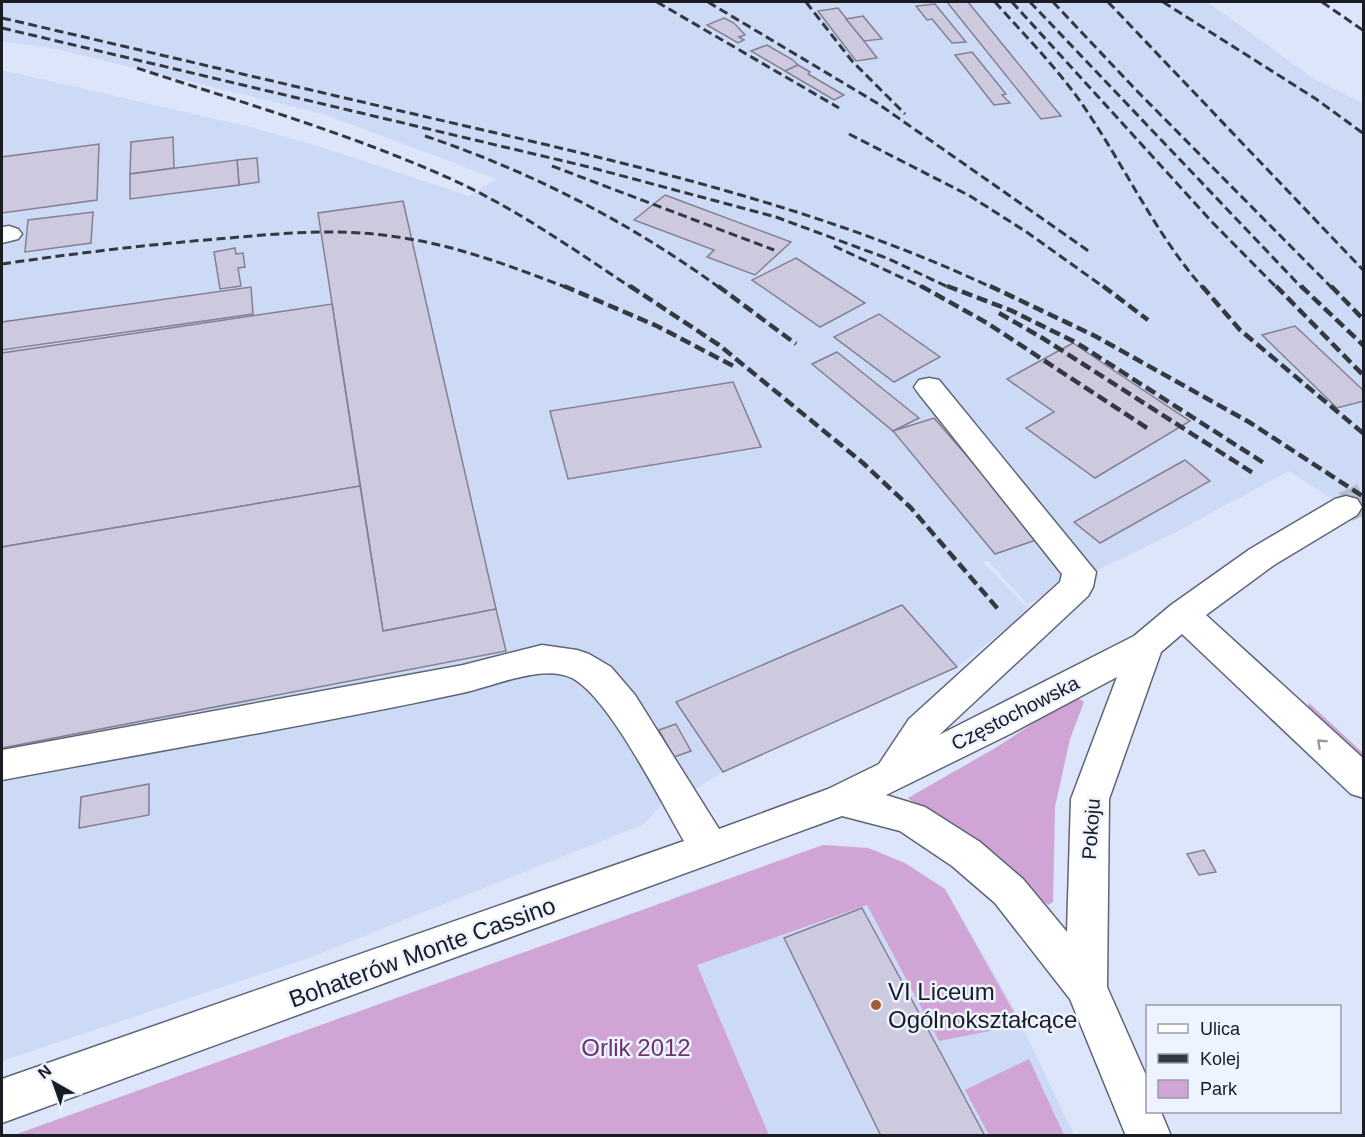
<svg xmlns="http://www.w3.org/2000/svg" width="1365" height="1137" viewBox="0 0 1365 1137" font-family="Arial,sans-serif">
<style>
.built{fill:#cddaf5}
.green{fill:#d0a4d4}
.building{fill:#cdc9de;stroke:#838093;stroke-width:1.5}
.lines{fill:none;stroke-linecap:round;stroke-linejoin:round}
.minor-tunnel{stroke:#b5bdcf;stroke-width:31;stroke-dasharray:31 15;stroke-linecap:butt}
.minor-casing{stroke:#5d6577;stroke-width:3}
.minor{fill:#fff;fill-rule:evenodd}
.rail-far1{stroke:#343841;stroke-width:3;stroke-dasharray:9 4.5;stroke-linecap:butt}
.rail{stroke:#343841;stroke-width:4.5;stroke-dasharray:11 5;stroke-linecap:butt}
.oneway{stroke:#98999c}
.poi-dot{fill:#a05b2e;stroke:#edf3ff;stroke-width:2}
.labels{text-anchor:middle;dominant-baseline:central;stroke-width:5;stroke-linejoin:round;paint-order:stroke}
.street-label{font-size:20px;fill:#191c23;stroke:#edf3ff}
.near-street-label{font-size:24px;fill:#191c23;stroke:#edf3ff}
.near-poi-label{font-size:24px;fill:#191c23;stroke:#edf3ff;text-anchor:start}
.near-park-label{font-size:24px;fill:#6c3172;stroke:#edf3ff}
</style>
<rect width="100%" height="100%" fill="#dce5fa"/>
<g class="built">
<polygon points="2,2 1207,2 1313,78 1363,103 1363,519 1289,471 1176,532 1027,604 988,561 983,562 1029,610 957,667 723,772 695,789 664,802 644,824 306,959 2,1061 2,70 246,126 318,146 469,196 497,179 323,114 56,49 2,41"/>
<polygon points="823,845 868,848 905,863 945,889 1012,1005 1074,1135 769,1135 685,937 675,897"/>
</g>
<g class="green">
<polygon points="1075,696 1084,702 1070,739 1055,807 1053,902 1048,905 908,798 997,747"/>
<polygon points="1309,703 1363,753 1363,766 1308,708"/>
<polygon points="823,845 868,848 905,863 945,889 1021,1025 939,1041 867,905 697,965 769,1135 14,1135"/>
<polygon points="1029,1059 1064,1135 989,1135 965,1090"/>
</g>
<g class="building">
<polygon points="947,2 968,2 1061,116 1041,119"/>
<polygon points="935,4 966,42 952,43 932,19 927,20 916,6"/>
<polygon points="838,8 864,41 877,58 856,61 818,11"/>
<polygon points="863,16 882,39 864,41 846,19"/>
<polygon points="724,18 734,23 745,35 739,37 744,40 738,43 707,25"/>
<polygon points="767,45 793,60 798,65 785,71 751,51"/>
<polygon points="972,52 1006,94 1002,95 1010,103 994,105 955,55"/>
<polygon points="798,65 810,72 808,74 844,95 834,100 785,71"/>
<polygon points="173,137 174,168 130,174 131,142"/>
<polygon points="99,144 97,200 2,213 2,157"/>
<polygon points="257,158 259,182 239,185 237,160"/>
<polygon points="237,160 239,185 130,199 130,174"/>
<polygon points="665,195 791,242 755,275 707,257 714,250 634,220"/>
<polygon points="403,201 496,609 383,631 318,213"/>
<polygon points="93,212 91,243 25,252 28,220"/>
<polygon points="235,248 236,254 243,253 245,267 238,268 241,286 220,289 214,252"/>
<polygon points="796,258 865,303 820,327 752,280"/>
<polygon points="251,287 253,314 2,350 2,322"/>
<polygon points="332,304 360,486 2,547 2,353"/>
<polygon points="879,314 940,357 894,382 834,337"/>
<polygon points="1295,326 1364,391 1364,401 1337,408 1262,335"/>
<polygon points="1073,343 1116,372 1190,421 1095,478 1026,428 1054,412 1007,379"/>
<polygon points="837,352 919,418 893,431 812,364"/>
<polygon points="733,382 761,447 568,479 550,411"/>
<polygon points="934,418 1039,539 995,554 893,431"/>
<polygon points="1185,460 1210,481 1100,543 1074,522"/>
<polygon points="360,486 383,631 496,609 506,651 2,748 2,547"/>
<polygon points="902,605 957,667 723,772 676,702"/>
<polygon points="676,724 691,751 674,757 659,730"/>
<polygon points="149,784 149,815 79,828 81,797"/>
<polygon points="1204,850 1216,872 1199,875 1187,854"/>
<polygon points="862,908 944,1059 985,1136 881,1136 784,938"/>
</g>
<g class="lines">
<polyline class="minor-tunnel" points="1346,507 1364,498"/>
<g class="minor-casing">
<g id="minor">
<polygon points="9,226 18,229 22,234 18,239 2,243 2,227"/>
<path d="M929 378 939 380 1096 572 1093 587 1088 596 939 735 1134 636 1171 605 1250 549 1335 499 1346 496 1357 499 1362 507 1357 515 1274 565 1206 615 1364 759V798L1351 794 1182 634 1161 652 1109 799 1107 987 1148 1080V1112H1161L1171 1136H1126L1070 999 995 903 952 866 900 831 842 816 2 1123V1079L684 841C661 802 609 697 572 678 543 663 492 687 462 693 309 726 155 751 2 780V750L463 665 542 645 577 650 589 654 611 667 635 695 719 829 828 789 879 764 909 719 1060 582 1062 574 919 394 914 387 919 380ZM1117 677 1071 799 1067 932 1023 879 980 842 925 807 886 795 1012 733Z"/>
</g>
</g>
<use href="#minor" class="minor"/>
<g class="rail-far1">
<polyline points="657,2 839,108"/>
<polyline points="708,2 877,103 1090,252"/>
<polyline points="806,2 852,61 905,114"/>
<path d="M995 2C1029 40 1065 76 1092 119 1129 175 1158 237 1203 288"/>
<polyline points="1012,2 1213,223 1277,288"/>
<polyline points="1030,2 1302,288"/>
<polyline points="1053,2 1136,90 1332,288"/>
<polyline points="1108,2 1364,271"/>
<polyline points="1163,2 1316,99 1364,134"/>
<polyline points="1322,2 1364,31"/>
<path d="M2 18C158 54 314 91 470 127 648 168 827 210 993 288"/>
<polyline points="2,28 589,167 776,217 889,259 950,288"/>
<path d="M137 68C243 103 352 134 453 180 517 209 574 250 632 288"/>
<polyline points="849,134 970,196 1028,233 1105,288"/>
<path d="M425 136C532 172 629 222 720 288"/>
<polyline points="552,166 774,250"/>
<polyline points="834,246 924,288"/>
<path d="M2 264C77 253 153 244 229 238 285 233 341 228 397 237 456 245 513 267 568 288"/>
</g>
<g class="rail">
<polyline points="564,286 657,326 737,368"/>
<polyline points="630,286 719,345 863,463 911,508 998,609"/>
<polyline points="718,286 796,344"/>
<polyline points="921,286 987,323 1150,430"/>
<polyline points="947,286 1010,310 1077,343 1267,465"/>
<polyline points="990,286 1095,336 1249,422 1364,497"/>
<polyline points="1103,286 1148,320"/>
<polyline points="1202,286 1240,330 1364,434"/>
<polyline points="1276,286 1364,376"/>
<polyline points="1301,286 1364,346"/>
<polyline points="1331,286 1364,320"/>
<polyline points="999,313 1044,339 1253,473"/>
</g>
</g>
<defs><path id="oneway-chevron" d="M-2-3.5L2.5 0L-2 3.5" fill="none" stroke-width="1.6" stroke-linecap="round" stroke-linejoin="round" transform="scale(1.5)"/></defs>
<use class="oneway" href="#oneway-chevron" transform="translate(1321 743) rotate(-137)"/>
<circle class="poi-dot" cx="876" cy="1005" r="6"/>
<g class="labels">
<g class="street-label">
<text transform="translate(1015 713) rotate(-27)">Częstochowska</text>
<text transform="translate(1091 829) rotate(-86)">Pokoju</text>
</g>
<g class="near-street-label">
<text transform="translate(422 952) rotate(-20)">Bohaterów Monte Cassino</text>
</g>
<g class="near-poi-label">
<text x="888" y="991">VI Liceum<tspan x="888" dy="28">Ogólnokształcące</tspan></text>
</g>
<g class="near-park-label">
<text x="636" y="1047">Orlik 2012</text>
</g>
</g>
<rect width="1365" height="1137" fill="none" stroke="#191c23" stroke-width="6"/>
<rect x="1146" y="1005" width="195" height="108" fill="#edf3ff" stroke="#989da7" stroke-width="1.5"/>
<rect x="1158" y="1024" width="30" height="9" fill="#ffffff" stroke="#989da7" stroke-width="1.5"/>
<text x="1200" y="1035" font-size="18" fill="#191c23">Ulica</text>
<rect x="1158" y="1054" width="30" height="9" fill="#343841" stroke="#989da7" stroke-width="1.5"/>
<text x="1200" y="1065" font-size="18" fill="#191c23">Kolej</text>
<rect x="1158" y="1080" width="30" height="18" fill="#d0a4d4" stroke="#989da7" stroke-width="1.5"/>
<text x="1200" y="1095" font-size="18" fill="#191c23">Park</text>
<g transform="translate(54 1083) rotate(320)" stroke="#edf3ff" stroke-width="4.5" paint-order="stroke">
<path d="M0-4.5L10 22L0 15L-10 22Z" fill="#191c23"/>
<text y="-9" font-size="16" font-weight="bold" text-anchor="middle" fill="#191c23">N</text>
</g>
</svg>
